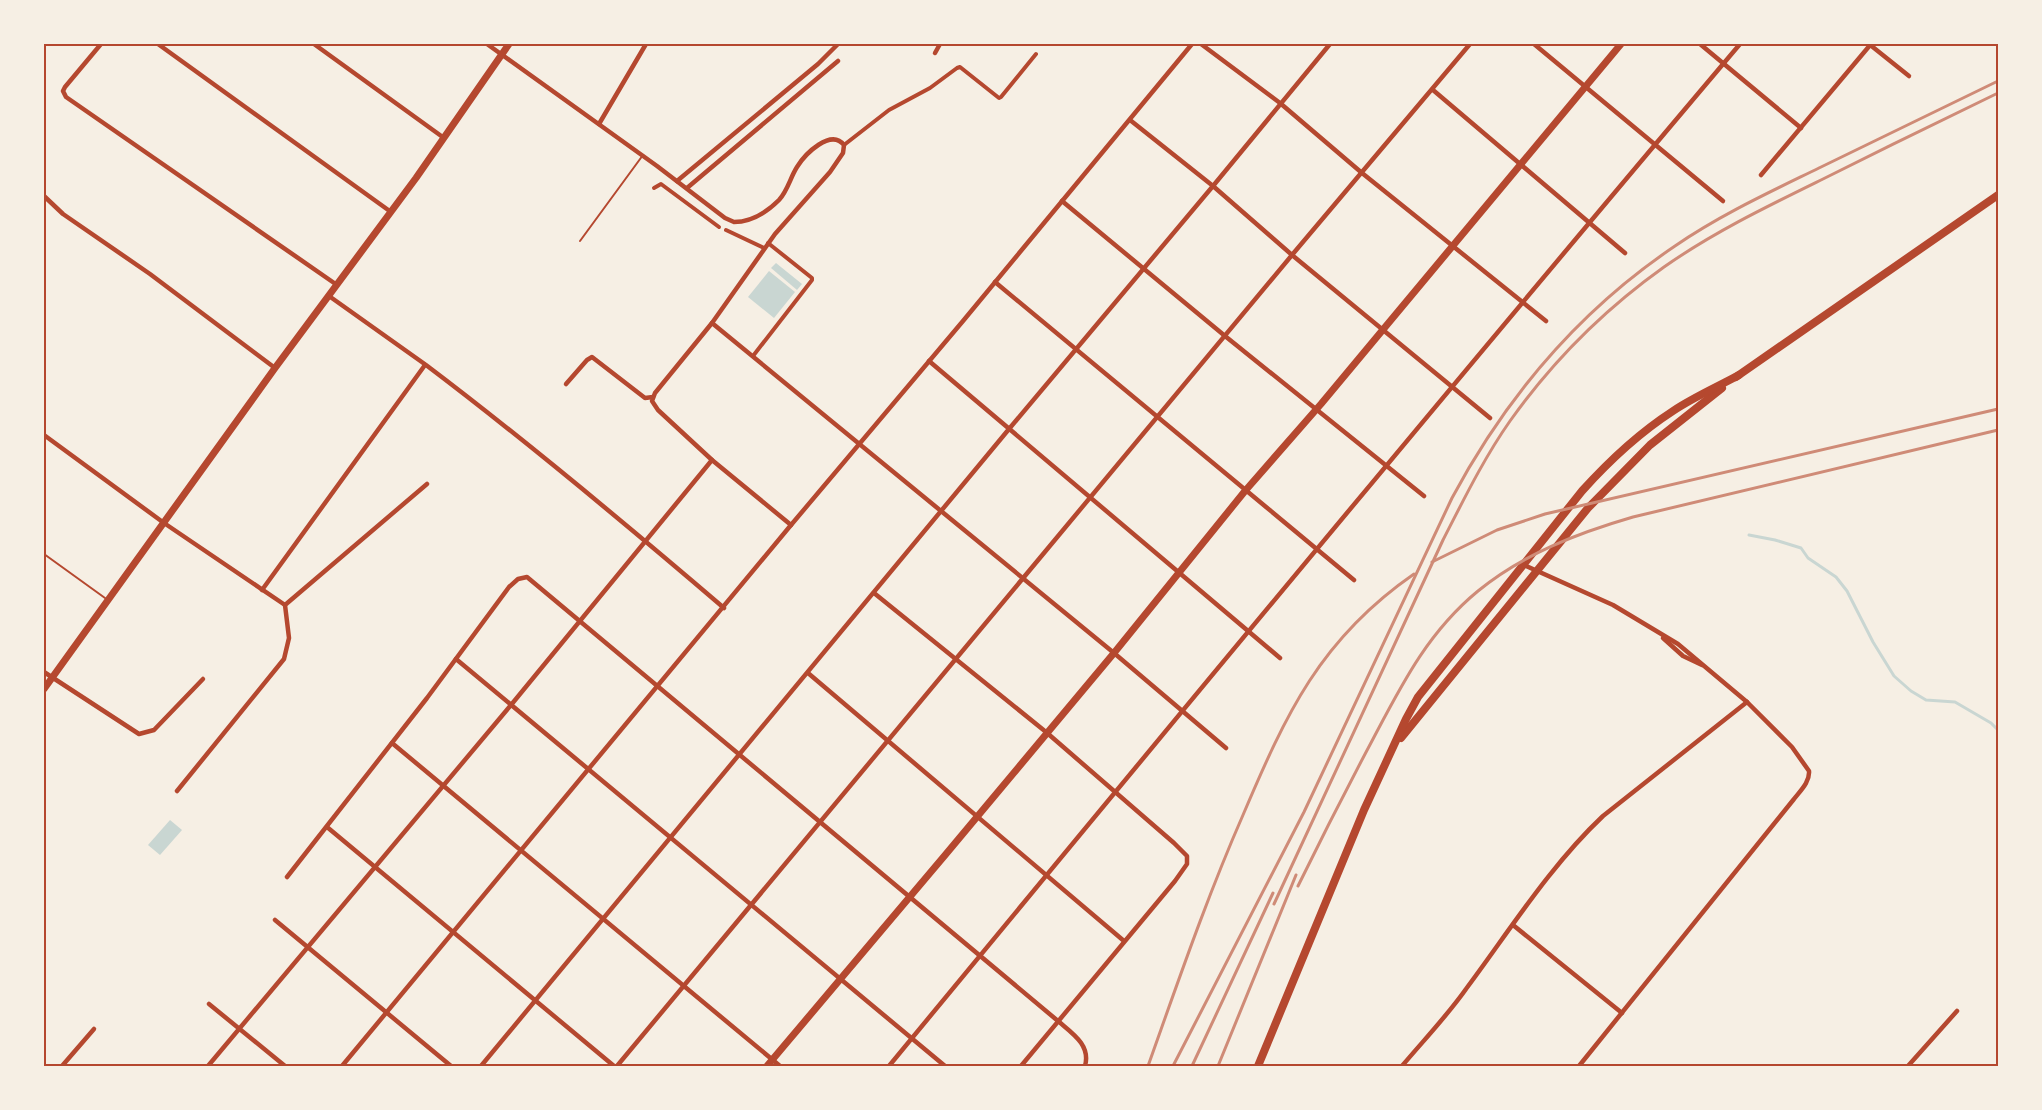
<svg xmlns="http://www.w3.org/2000/svg" width="2042" height="1110" viewBox="0 0 2042 1110" font-family="Overpass,sans-serif">
<style>
.water{fill:#c9d6d2}
.lines{fill:none;stroke-linecap:round;stroke-linejoin:round}
.stream{stroke:#c9d6d2;stroke-width:3}
.service{stroke:#b5482f;stroke-width:2}
.pedestrian{stroke:#b5482f;stroke-width:4}
.minor{stroke:#b5482f;stroke-width:4.5}
.secondary{stroke:#b5482f;stroke-width:7}
.primary{stroke:#b5482f;stroke-width:8}
.rail{stroke:#cf8b77;stroke-width:3}
.neatline{fill:none;stroke:#b5482f;stroke-width:2}
</style>
<rect width="100%" height="100%" fill="#f6efe4"/>
<g class="water">
<polygon points="776,263 802,284 797,290 771,268"/>
<polygon points="769,271 795,292 774,318 748,297"/>
<polygon points="170,820 182,830 160,855 148,845"/>
</g>
<g class="lines">
<polyline class="stream" points="1749,535 1775,540 1801,548 1808,558 1836,577 1847,591 1873,642 1894,676 1911,691 1926,700 1955,702 1991,723 1998,730"/>
<g class="service">
<polyline points="580,241 643,155"/>
<polyline points="44,554 105,598"/>
</g>
<g class="pedestrian">
<polyline points="844,145 889,110 930,88 957,68 960,67 999,98 1001,97 1036,54"/>
<polyline points="654,188 661,184 719,227"/>
<polyline points="726,230 764,248"/>
<polyline points="753,356 812,280 812,278 768,243"/>
</g>
<g class="minor">
<polyline points="101,44 65,87 63,91 66,97 337,285"/>
<polyline points="158,44 391,212"/>
<polyline points="314,44 444,138"/>
<path d="M487 44 657 166 725 218 734 222C752 222 767 212 779 200 788 190 790 178 797 167 805 154 831 128 844 145L843 153 830 172 775 234 712 323 655 393 652 401 658 410 712 460 791 525"/>
<polyline points="1201,44 1280,103 1362,173 1546,321"/>
<polyline points="1534,44 1723,201"/>
<polyline points="1700,44 1801,128"/>
<polyline points="1869,44 1909,76"/>
<polyline points="935,53 940,44"/>
<polyline points="1433,90 1625,253"/>
<polyline points="1130,120 1213,186 1292,255 1490,418"/>
<polyline points="599,124 646,44"/>
<polyline points="1761,175 1871,44"/>
<polyline points="677,181 818,64 838,44"/>
<polyline points="687,188 838,61"/>
<polyline points="44,196 63,214 150,274 275,368"/>
<polyline points="1062,201 1225,336 1424,496"/>
<polyline points="995,282 1354,580"/>
<path d="M329 296C361 319 394 342 426 365 528 442 627 525 724 608"/>
<polyline points="712,323 1114,653 1226,748"/>
<polyline points="929,361 1280,658"/>
<polyline points="566,384 587,360 592,357 645,398 653,397"/>
<polyline points="44,435 164,523 285,605"/>
<path d="M1524 565 1613 605 1678 644 1747 702 1792 747 1809 771C1810 782 1800 791 1794 799L1579 1066"/>
<polyline points="262,590 425,365"/>
<polyline points="874,593 1046,732 1174,843 1187,856 1187,864 1175,881 1021,1066"/>
<polyline points="1663,638 1683,656 1702,665"/>
<polyline points="456,659 945,1066"/>
<polyline points="44,672 139,734 154,730 203,679"/>
<polyline points="808,673 1124,941"/>
<polyline points="392,743 780,1066"/>
<polyline points="177,791 284,659 289,638 285,605 427,484"/>
<polyline points="327,827 614,1066"/>
<path d="M287 877 427 698 509 587 518 579 527 577 1058 1021C1072 1033 1091 1045 1085 1066"/>
<polyline points="275,920 451,1066"/>
<polyline points="1513,925 1622,1013"/>
<polyline points="209,1004 285,1066"/>
<polyline points="62,1066 94,1029"/>
<polyline points="208,1066 511,705 712,460"/>
<polyline points="342,1066 791,525 963,321 1192,44"/>
<polyline points="481,1066 1009,429 1213,186 1330,44"/>
<polyline points="617,1066 1292,255 1470,44"/>
<path d="M889 1066C1171 724 1454 382 1740 44"/>
<path d="M1402 1066C1423 1041 1447 1016 1466 989 1510 930 1550 866 1603 816L1747 702"/>
<polyline points="1908,1066 1957,1011"/>
</g>
<g class="secondary">
<polyline points="44,689 275,368 416,178 509,44"/>
<polyline points="767,1066 946,854 1114,653 1245,491 1321,404 1621,44"/>
</g>
<g class="primary">
<polyline points="1736,377 1998,195"/>
<polyline points="1401,738 1588,508 1650,445 1722,388"/>
<path d="M1258 1066 1364 810 1406 719 1418 697 1582 491C1609 461 1639 433 1673 411 1694 397 1717 387 1739 375"/>
</g>
<g class="rail">
<polyline points="1432,562 1497,530 1545,514 1998,409"/>
<path d="M1298 886C1322 837 1347 788 1373 739 1402 684 1428 632 1478 591 1523 554 1578 533 1633 517L1998 430"/>
<path d="M1274 904 1443 540C1464 499 1484 458 1510 421 1552 362 1605 309 1664 267 1714 232 1768 206 1823 179 1881 150 1940 121 1998 93"/>
<path d="M1148 1066C1178 982 1207 897 1243 815 1286 714 1320 639 1414 574"/>
<path d="M1173 1066 1304 812 1452 498C1506 397 1580 310 1675 246 1720 215 1770 192 1819 168 1879 139 1939 110 1998 81"/>
<polyline points="1192,1066 1273,893"/>
<polyline points="1218,1066 1296,875"/>
</g>
</g>
<rect width="2042" height="1110" fill="none" stroke="#f6efe4" stroke-width="90"/>
<rect x="45" y="45" width="1952" height="1020" class="neatline"/>
</svg>
